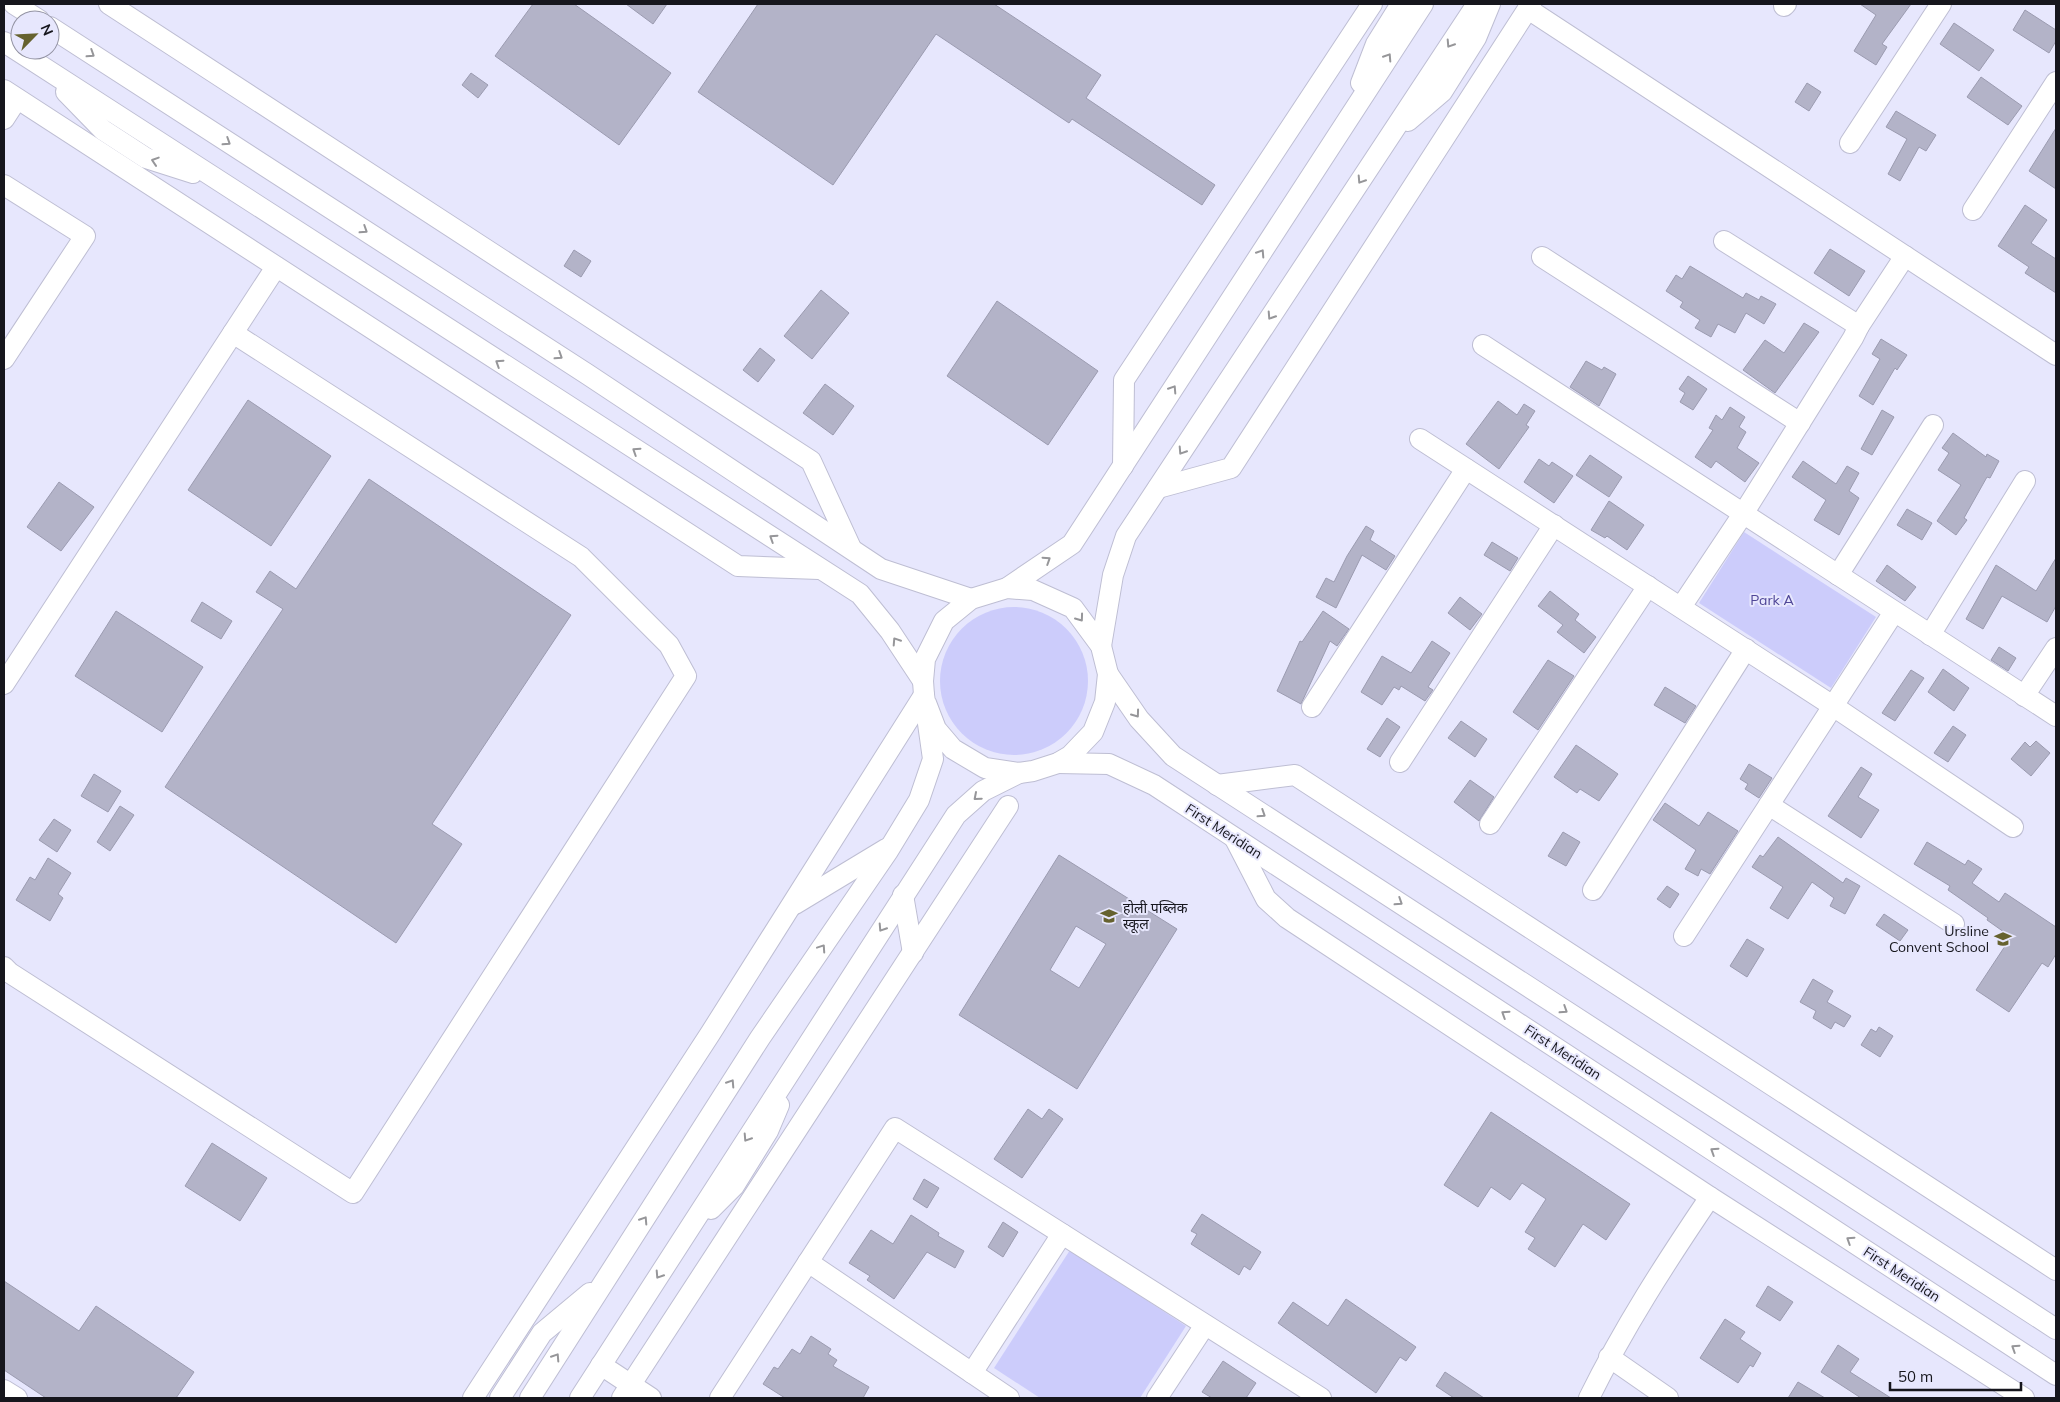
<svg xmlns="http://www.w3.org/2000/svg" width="2060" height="1402" viewBox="0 0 2060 1402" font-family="Mulish,'Noto Sans Devanagari',sans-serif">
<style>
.green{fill:#ccccfb}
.building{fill:#b3b3c8;stroke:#9b9bb0;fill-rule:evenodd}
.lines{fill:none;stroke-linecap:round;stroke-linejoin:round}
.minor-casing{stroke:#bebed3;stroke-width:22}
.minor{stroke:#fff;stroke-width:20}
.oneway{stroke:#969699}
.labels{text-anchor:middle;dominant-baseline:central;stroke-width:4;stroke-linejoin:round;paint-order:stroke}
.park-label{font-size:14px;fill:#4f4697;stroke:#e7e7fd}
.street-label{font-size:14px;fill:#16161d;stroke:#e7e7fd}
.poi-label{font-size:14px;fill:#16161d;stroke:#e7e7fd;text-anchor:start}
</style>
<rect width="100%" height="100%" fill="#e7e7fd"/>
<g class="green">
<polygon points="1744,532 1876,617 1831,688 1699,603"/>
<circle cx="1014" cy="681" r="74"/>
<polygon points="1070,1250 1186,1326 1140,1398 1040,1398 994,1368"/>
</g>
<g class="building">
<polygon points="533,4 574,4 671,73 619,145 495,56"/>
<polygon points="626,4 667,4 653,24"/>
<polygon points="758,4 994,4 1101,75 1086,98 1215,185 1202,205 1072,119 1069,123 936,34 833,185 698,92"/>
<polygon points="1860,4 1911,4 1882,44 1887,47 1876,65 1854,51 1876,15"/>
<polygon points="2025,10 2056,30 2056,41 2049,53 2013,30"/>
<polygon points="1954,23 1994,50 1979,71 1940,44"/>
<polygon points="471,73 488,85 478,98 462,85"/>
<polygon points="1981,77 2022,106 2008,125 1967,97"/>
<polygon points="1807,83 1821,92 1809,111 1795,102"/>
<polygon points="1896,111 1936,135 1926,151 1919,147 1900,181 1888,174 1907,139 1886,127"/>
<polygon points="2056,128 2056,189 2029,171"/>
<polygon points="2025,205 2047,220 2031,243 2056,259 2056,293 2025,273 2029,267 1998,246"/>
<polygon points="1830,249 1865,271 1849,296 1814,273"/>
<polygon points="574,250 591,261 581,277 564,266"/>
<polygon points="1690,266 1743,298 1746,293 1759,300 1761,296 1776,304 1764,324 1746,313 1735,333 1718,324 1711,337 1695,328 1700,320 1680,307 1683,302 1666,291 1676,275 1682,279"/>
<polygon points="821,290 849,313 812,359 784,336"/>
<polygon points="997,301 1098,371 1048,445 947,376"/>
<polygon points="1804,323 1819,332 1775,393 1743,370 1765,340 1784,353"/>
<polygon points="1881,339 1907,355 1897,370 1895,368 1873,405 1859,396 1880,359 1872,354"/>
<polygon points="760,348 775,360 758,382 743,370"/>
<polygon points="1586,361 1602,370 1604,367 1616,374 1599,406 1570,387"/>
<polygon points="1688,376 1707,389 1693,410 1680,402 1685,393 1679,389"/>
<polygon points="825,384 854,406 833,435 803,413"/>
<polygon points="248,400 331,456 271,546 188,490"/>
<polygon points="1498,401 1517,415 1524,404 1535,411 1526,425 1529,427 1499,469 1466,444"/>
<polygon points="1730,407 1745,417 1739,427 1746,432 1737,448 1759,463 1745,482 1716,461 1711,468 1695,457 1713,430 1709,428 1716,415 1722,420"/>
<polygon points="1882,410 1894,417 1872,455 1861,449"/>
<polygon points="1953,433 1986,457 1987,454 1999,461 1990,478 1987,477 1964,518 1967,520 1956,535 1937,521 1961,485 1938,470 1949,453 1942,448"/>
<polygon points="1590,455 1622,477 1609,497 1576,475"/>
<polygon points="1539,459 1549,466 1552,462 1573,476 1554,503 1524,482"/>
<polygon points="1803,461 1836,484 1847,466 1859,473 1849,491 1859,498 1839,535 1814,520 1826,500 1792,477"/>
<polygon points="369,479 571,615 432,824 462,844 396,943 165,787 283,609 256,592 270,571 296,589"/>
<polygon points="59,482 94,507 61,551 27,527"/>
<polygon points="1609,501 1644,525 1627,550 1607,536 1605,538 1591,530"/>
<polygon points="1907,509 1932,523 1922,540 1897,525"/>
<polygon points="1366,526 1374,531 1370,540 1395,556 1386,570 1362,555 1336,608 1316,597 1326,578 1334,582 1347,556"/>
<polygon points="1492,542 1518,558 1510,571 1484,555"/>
<polygon points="2056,558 2056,606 2047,622 2002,596 1983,629 1966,619 1996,565 2036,591"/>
<polygon points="1887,565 1916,587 1905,601 1876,581"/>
<polygon points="1550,591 1579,614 1575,620 1596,637 1584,653 1557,632 1563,625 1538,606"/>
<polygon points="1460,597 1482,614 1470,630 1448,613"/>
<polygon points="202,602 232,621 221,639 191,621"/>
<polygon points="116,611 203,667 162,732 75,676"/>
<polygon points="1323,611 1349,629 1337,646 1330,641 1301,704 1277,691 1300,641 1302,642"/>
<polygon points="1432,641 1450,653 1428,687 1433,690 1425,701 1401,686 1399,690 1394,687 1382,705 1361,692 1382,656 1411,673"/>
<polygon points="1999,647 2016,658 2008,671 1991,660"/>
<polygon points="1548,660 1574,676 1538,730 1513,712"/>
<polygon points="1943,669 1969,688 1954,711 1928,692"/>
<polygon points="1911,670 1924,678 1895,721 1882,713"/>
<polygon points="1665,687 1696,706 1685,723 1654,705"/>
<polygon points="1387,718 1400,727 1380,757 1367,749"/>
<polygon points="1461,721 1487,739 1475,757 1448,738"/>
<polygon points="1953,726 1966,735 1948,762 1934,753"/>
<polygon points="2036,741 2050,753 2031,776 2011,759 2025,742 2030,747"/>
<polygon points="1576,745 1618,774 1599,801 1580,789 1577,793 1554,777"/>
<polygon points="1749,764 1772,778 1759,798 1745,789 1748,784 1740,779"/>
<polygon points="1861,767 1872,774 1858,797 1879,810 1861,838 1828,816"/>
<polygon points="94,774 121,791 108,812 81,796"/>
<polygon points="1470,780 1494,797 1479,821 1454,802"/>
<polygon points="1665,803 1699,826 1708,812 1738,831 1710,874 1701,869 1698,876 1685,869 1696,850 1653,820"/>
<polygon points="120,806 134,815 110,851 97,842"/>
<polygon points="54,819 71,830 57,852 39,840"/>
<polygon points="1563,832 1580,842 1566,866 1548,856"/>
<polygon points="1778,837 1843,883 1846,878 1860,886 1845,914 1830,906 1834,898 1812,882 1788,919 1770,908 1783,887 1752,867 1760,855 1763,857"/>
<polygon points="1927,842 1965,865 1968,860 1982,869 1972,883 1999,902 2005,893 2056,927 2056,954 2048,967 2042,963 2009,1012 1976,990 2011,937 1987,920 1988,918 1948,890 1950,886 1914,864"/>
<path d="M1059 855 1177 929 1077 1089 959 1015ZM1076 926 1106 944 1079 988 1050 970Z"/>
<polygon points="48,858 71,873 58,894 63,898 50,921 16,900 30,877 35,880"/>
<polygon points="1667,886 1679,894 1670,908 1657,899"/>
<polygon points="1884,914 1908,930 1900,941 1876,925"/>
<polygon points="1747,939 1764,949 1747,977 1730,966"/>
<polygon points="1813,979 1833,991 1827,1002 1851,1016 1844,1027 1835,1022 1831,1029 1813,1018 1816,1011 1800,1002"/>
<polygon points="1879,1027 1893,1036 1880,1057 1861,1045 1871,1029 1876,1032"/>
<polygon points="1028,1109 1042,1119 1049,1109 1063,1119 1022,1178 994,1159"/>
<polygon points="1491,1112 1630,1204 1606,1240 1583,1224 1555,1267 1528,1249 1535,1238 1525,1232 1546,1199 1522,1183 1510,1200 1491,1187 1478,1207 1444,1185"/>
<polygon points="212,1143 267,1178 240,1221 185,1186"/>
<polygon points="924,1179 939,1188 927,1208 913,1199"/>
<polygon points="1202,1214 1261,1252 1250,1270 1244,1266 1239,1275 1191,1244 1197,1234 1191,1231"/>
<polygon points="911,1215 939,1233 938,1236 964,1251 955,1268 927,1252 894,1299 867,1280 870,1276 849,1263 871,1230 893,1244"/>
<polygon points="1003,1222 1018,1232 1003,1257 988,1247"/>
<polygon points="4,1281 79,1331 96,1306 194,1372 176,1398 46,1398 4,1370"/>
<polygon points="1768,1286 1793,1302 1780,1321 1756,1306"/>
<polygon points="1346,1299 1416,1347 1406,1361 1400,1357 1376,1393 1278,1323 1293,1302 1328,1326"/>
<polygon points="1725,1319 1745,1332 1740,1339 1761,1353 1753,1367 1750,1365 1738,1383 1700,1358"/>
<polygon points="811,1336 831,1349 828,1354 837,1360 833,1366 869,1387 863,1398 785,1398 763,1384 774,1367 778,1369 792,1349 800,1354"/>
<polygon points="1838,1345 1859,1359 1850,1372 1891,1398 1861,1398 1821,1372"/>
<polygon points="1223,1361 1256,1383 1246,1398 1212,1398 1202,1392"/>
<polygon points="1445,1372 1484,1398 1454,1398 1436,1386"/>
<polygon points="1798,1382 1825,1398 1788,1398"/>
</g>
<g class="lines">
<g class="minor-casing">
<g id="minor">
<polyline points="14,4 39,20"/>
<polyline points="109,4 811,461 851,548"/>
<polyline points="1784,6 1786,4"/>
<polyline points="1528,9 2056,355"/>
<polyline points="50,27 587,374 881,569 971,599"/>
<polyline points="4,42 860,594 890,631 923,681"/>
<polyline points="1361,83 1376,44 1401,4"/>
<polyline points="4,90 738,566 819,569"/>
<polyline points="66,92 103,130 146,158 193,173"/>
<polyline points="4,119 17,99"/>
<polyline points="1408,121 1442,92 1476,38 1490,4"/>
<polyline points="1850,143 1941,4"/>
<polyline points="4,185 85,236 4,359"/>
<polyline points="1973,210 2056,82"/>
<polyline points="1542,257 1800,423"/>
<polyline points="1859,326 1905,256"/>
<polyline points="1483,345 2056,716"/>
<polyline points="1420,439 1833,706 2013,827"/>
<polyline points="1123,466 1124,380 1372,4"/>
<polyline points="1158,488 1231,468 1531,4"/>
<polyline points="1838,575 1933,425"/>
<polyline points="1007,588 1072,544 1423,4"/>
<polyline points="1681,607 1743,514 1853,338 1859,326 1724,241"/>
<polyline points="1930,635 2025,481"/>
<polyline points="1101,646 1113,575 1126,536 1477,4"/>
<polyline points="1108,674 1139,719 1173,756 2056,1329"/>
<polyline points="4,684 276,267"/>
<polyline points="2024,696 2056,648"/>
<polyline points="1312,707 1466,469"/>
<polyline points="1400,762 1554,525"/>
<polyline points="1058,763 1109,764 1154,785 2056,1375"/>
<polyline points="1217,785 1295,775 2056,1270"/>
<polyline points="1769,805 1954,924"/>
<polyline points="1490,824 1648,586"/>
<polyline points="1235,839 1266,899 1287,918 1710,1197 2024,1398"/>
<polyline points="1593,890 1746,649"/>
<polyline points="903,895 913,953"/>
<polyline points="795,904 886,849"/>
<polyline points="1684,936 1894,612"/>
<polyline points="4,967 10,973 353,1193 686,676 669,645 581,557 233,333"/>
<polyline points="711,1209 734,1186 768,1131 779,1105"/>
<polyline points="808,1262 1009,1398"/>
<polyline points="1609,1357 1668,1398"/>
<polyline points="601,1365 651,1398"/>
<polyline points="972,1373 1062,1234"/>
<polyline points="4,1390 17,1398"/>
<polyline points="473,1398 710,1034 924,695"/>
<polyline points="500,1398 542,1333 590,1293"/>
<polyline points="530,1398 760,1038 888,851 919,800 933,759 924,695 923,681 925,659 944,621 971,599 1007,588 1033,590 1073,608 1101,646 1108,674 1105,702 1093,732 1070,756 1058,763 1033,771 1019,773 985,768 953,749 936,729 926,703"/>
<polyline points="580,1398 956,815 983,791 1019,773"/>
<polyline points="622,1398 1008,806"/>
<polyline points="720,1398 895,1128 1321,1398"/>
<polyline points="1157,1398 1205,1325"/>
<path d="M1589 1398C1624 1327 1666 1262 1710 1197"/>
</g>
</g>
<use href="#minor" class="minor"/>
</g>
<defs><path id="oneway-chevron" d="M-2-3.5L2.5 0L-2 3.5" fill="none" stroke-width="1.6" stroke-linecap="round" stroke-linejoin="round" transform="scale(1.25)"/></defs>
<g class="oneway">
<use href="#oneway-chevron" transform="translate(1450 44) rotate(123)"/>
<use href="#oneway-chevron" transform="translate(91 54) rotate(33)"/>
<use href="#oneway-chevron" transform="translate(1388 57) rotate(-57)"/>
<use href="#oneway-chevron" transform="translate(227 142) rotate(33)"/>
<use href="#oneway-chevron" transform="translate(155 161) rotate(-162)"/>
<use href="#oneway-chevron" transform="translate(1361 180) rotate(123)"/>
<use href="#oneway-chevron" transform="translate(364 230) rotate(33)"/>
<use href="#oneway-chevron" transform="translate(1261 253) rotate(-57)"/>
<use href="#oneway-chevron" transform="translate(1271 316) rotate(123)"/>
<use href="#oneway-chevron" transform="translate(559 356) rotate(33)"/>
<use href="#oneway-chevron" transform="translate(499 363) rotate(-147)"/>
<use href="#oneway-chevron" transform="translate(1173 389) rotate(-57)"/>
<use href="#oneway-chevron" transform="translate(636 451) rotate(-147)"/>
<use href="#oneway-chevron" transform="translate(1182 451) rotate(123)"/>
<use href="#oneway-chevron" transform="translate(773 538) rotate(-147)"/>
<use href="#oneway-chevron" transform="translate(1047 560) rotate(-33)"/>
<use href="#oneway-chevron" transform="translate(1080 618) rotate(54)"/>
<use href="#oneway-chevron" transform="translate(896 641) rotate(-123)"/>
<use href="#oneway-chevron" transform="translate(1136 714) rotate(54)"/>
<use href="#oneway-chevron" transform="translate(977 797) rotate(139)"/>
<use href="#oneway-chevron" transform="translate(1262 814) rotate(33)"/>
<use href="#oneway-chevron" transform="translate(1399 902) rotate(33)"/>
<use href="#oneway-chevron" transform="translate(882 928) rotate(123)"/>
<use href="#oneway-chevron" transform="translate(822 948) rotate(-56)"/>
<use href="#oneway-chevron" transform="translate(1564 1010) rotate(33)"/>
<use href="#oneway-chevron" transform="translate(1505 1014) rotate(-147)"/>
<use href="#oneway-chevron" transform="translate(731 1083) rotate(-57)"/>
<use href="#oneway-chevron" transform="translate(747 1138) rotate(123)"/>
<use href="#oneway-chevron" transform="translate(1714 1151) rotate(-147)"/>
<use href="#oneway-chevron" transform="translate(644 1220) rotate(-57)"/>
<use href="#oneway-chevron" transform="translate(1850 1240) rotate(-147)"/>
<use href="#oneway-chevron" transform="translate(659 1275) rotate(123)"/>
<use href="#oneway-chevron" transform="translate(2015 1348) rotate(-147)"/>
<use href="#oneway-chevron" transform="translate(556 1357) rotate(-57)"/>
</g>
<defs>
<g id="school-bare" transform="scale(1.35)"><path d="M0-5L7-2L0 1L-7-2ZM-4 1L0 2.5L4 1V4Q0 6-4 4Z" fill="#66622f" stroke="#e7e7fd" stroke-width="2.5" paint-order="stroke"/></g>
</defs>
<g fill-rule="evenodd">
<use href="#school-bare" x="1109" y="916"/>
<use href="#school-bare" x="2003" y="939"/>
</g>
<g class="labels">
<g class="park-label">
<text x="1772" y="600">Park A</text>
</g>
<g class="street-label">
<text transform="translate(1224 831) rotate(33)">First Meridian</text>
<text transform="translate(1563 1052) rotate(33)">First Meridian</text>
<text transform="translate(1902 1274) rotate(33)">First Meridian</text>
</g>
<g class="poi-label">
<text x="1123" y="908">होली पब्लिक<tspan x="1123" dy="16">स्कूल</tspan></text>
<text x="1989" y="931" text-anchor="end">Ursline<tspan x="1989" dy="16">Convent School</tspan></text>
</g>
</g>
<rect width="2060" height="1402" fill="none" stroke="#16161d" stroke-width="10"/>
<g transform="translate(35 35) rotate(66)"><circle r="24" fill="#e7e7fd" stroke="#9393a3"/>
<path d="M0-4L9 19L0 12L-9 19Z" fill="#66622f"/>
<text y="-8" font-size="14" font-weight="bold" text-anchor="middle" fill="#16161d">N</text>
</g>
<path d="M1890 1382v8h131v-8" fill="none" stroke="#16161d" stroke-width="2.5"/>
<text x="1898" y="1382" font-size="15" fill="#16161d" stroke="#e7e7fd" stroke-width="4" paint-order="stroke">50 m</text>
</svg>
